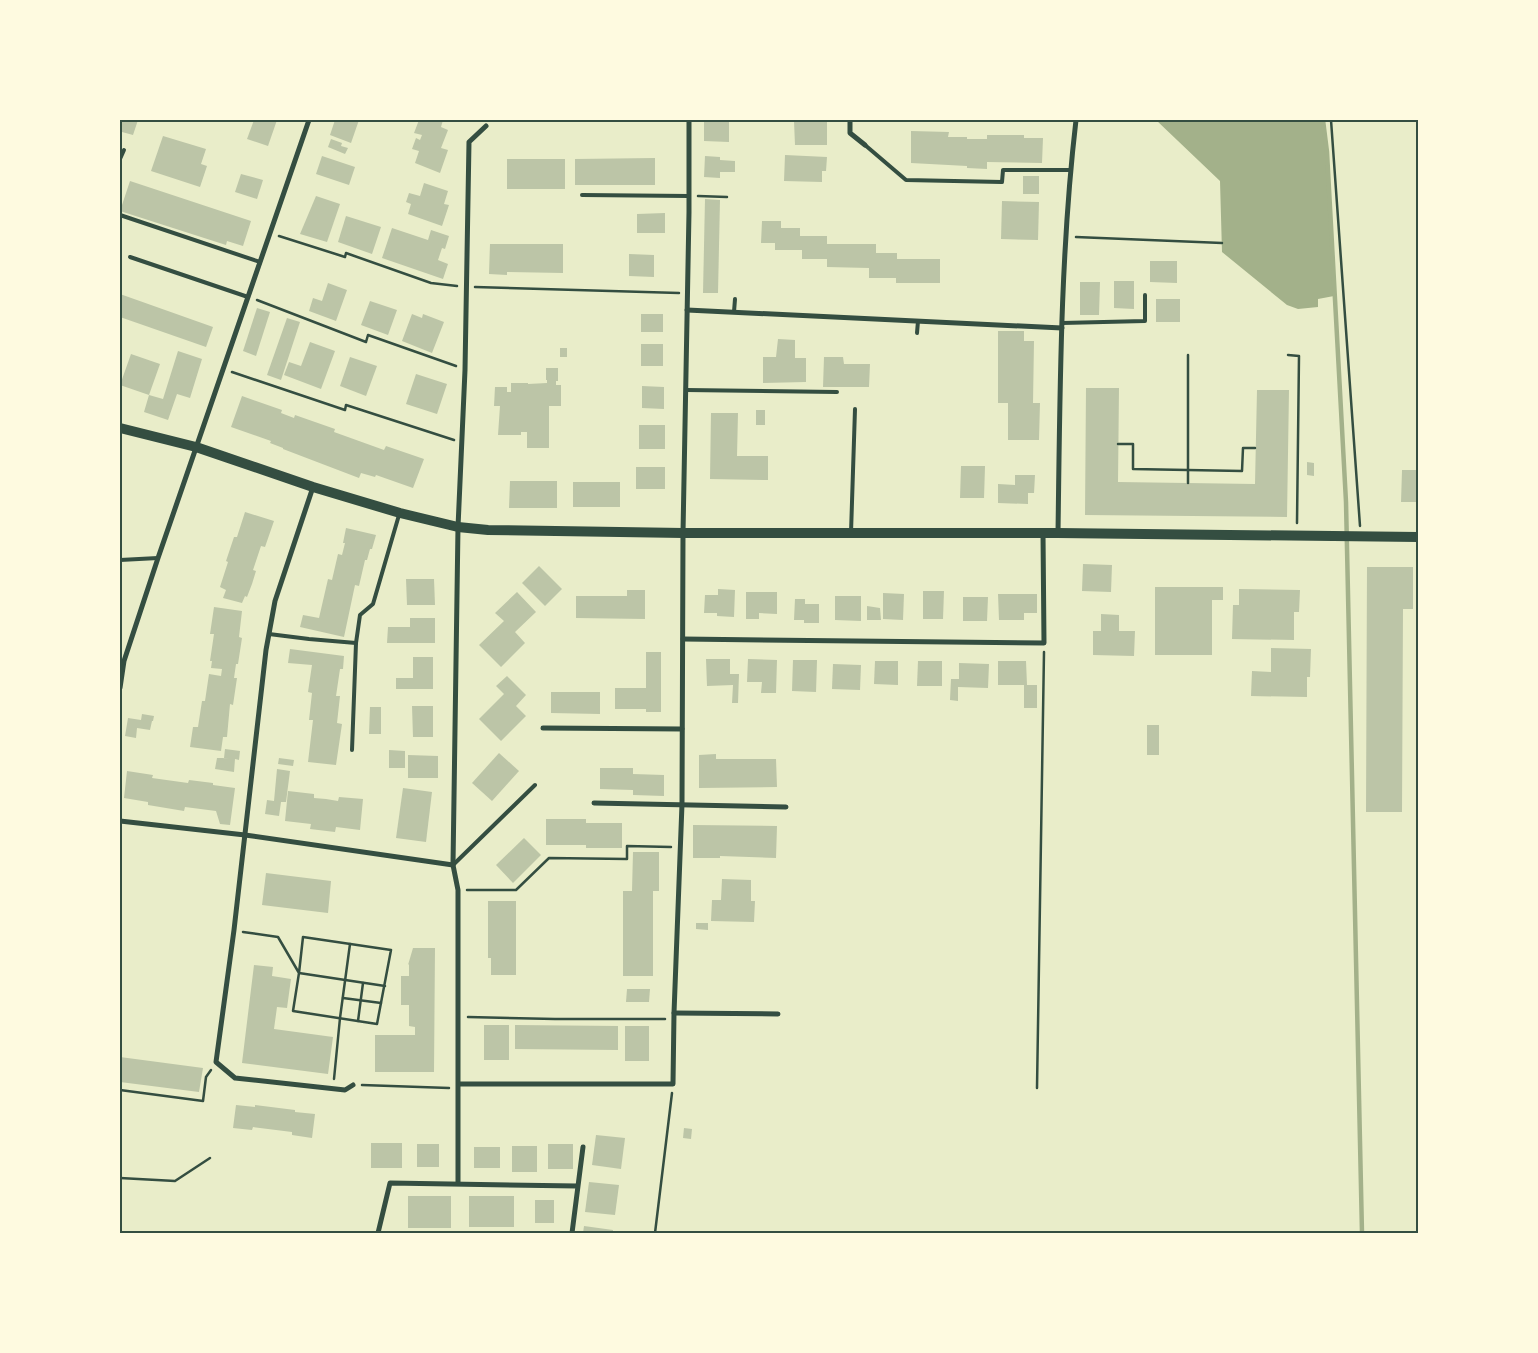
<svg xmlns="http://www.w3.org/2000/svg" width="1538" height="1353" viewBox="0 0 1538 1353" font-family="'Golos Text',sans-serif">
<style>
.water{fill:#a3b18a}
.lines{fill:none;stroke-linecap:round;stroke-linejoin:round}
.stream{stroke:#a3b18a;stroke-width:4.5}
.building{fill:#bcc5a7}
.path{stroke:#344e41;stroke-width:2.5}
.service{stroke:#344e41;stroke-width:4}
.minor{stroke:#344e41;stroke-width:5}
.secondary{stroke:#344e41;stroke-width:10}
.neatline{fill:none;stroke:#344e41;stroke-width:2}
</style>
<rect width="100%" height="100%" fill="#e9edc9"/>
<polygon class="water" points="1156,120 1322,120 1326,157 1334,296 1318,299 1318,307 1298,309 1287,305 1222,252 1220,181"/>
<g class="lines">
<polyline class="stream" points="1323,120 1327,152 1346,502 1362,1233"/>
</g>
<g class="building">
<polygon points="120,120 138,120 133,135 122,132 120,138"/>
<polygon points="254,120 277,120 268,146 247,139"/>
<polygon points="335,120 359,120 351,143 330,135"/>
<polygon points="419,120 443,120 441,127 448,130 441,148 448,150 440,173 415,163 419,151 412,149 416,138 420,140 422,135 414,133"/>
<polygon points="704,120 729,120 729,142 704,141"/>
<polygon points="794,121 827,121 827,145 795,145"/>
<polygon points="911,131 949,132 948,137 967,137 967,139 987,139 987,135 1024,135 1024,138 1043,138 1042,163 987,162 987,169 967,168 967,166 911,163"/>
<polygon points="163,136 206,149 201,164 207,166 200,187 151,171"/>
<polygon points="331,139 342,143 341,146 348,148 345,154 328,147"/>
<polygon points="785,155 827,157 826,171 822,171 822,182 784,181"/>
<polygon points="322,156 355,167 349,185 316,174"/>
<polygon points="705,156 720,157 720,160 735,161 735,172 720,172 720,178 704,177"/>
<polygon points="655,158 655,185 575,185 575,159"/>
<rect x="507" y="159" width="58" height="30"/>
<polygon points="241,174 263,180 257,199 235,192"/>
<rect x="1023" y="176" width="16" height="18"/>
<polygon points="130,181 251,221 243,246 227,241 226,245 120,211"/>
<polygon points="424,183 448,191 444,204 449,205 442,226 408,214 411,204 406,202 409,193 420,196"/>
<polygon points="316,196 340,204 327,242 300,234"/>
<polygon points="705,199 720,200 718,293 703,293"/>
<polygon points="1002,201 1039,202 1038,240 1001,239"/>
<polygon points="665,213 665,233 637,233 637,214"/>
<polygon points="346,216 381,227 372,254 338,242"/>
<polygon points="762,221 781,221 781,228 800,228 800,236 827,236 827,244 876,244 876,253 897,253 897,259 940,259 940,283 896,283 896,278 869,278 869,268 827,267 827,259 802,259 802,250 775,250 775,243 761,243"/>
<polygon points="392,228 428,240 431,230 449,236 445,249 442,248 438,260 448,264 443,279 382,258"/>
<polygon points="490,244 563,244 563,273 507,272 507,275 489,274"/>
<polygon points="629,254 654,255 654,277 629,276"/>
<polygon points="1150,261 1177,261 1177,283 1150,282"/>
<polygon points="1114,281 1134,281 1134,309 1114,308"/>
<polygon points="1080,282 1100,282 1099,315 1080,315"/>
<polygon points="328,283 347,290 336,321 309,311 313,298 322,301"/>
<polygon points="120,294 213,327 206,347 120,317"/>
<rect x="1156" y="299" width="24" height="23"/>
<polygon points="370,301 397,310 388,335 361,325"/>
<polygon points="257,308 270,312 256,356 243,351"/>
<polygon points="412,314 422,318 423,314 444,322 432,353 402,341"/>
<rect x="641" y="314" width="22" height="18"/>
<polygon points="287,318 300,322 281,380 267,375"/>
<polygon points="998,331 1024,331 1024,341 1034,341 1033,403 1040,403 1039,440 1008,440 1008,403 998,403"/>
<polygon points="778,339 795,340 795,358 806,358 806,382 763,383 763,357 776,357"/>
<polygon points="310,342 335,351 321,389 284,375 289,362 301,366"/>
<rect x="641" y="344" width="22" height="22"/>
<rect x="560" y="348" width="7" height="9"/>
<polygon points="178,351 202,359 190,398 177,394 168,420 144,412 149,395 163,399"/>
<polygon points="131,354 160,364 149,395 120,385"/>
<polygon points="350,357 377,366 366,396 340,386"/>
<polygon points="824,357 843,357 844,364 870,364 869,387 823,387"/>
<polygon points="546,368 558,368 558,381 556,381 556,385 561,385 561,406 549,406 549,448 527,448 527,432 521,432 521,435 498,435 500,406 494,406 495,387 507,387 507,392 511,392 511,383 528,383 528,384 547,383 547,380 546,380"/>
<polygon points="416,374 447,384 437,414 406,404"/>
<polygon points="642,386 664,387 664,409 642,408"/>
<polygon points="1086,388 1119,388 1118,482 1255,484 1257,390 1289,390 1287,517 1085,515"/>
<polygon points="242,396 282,410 281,413 294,418 295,415 335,429 334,432 384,450 386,446 424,459 413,488 376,475 375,477 361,473 359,478 283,449 283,448 270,443 271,441 231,427"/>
<rect x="756" y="410" width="9" height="15"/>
<polygon points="711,413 738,413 737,456 768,456 768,480 710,479"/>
<rect x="639" y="425" width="26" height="24"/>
<polygon points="1307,462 1314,463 1314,476 1307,475"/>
<polygon points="961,466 985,466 984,498 960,498"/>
<rect x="636" y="467" width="29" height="22"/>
<polygon points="1402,470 1418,470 1418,502 1401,502"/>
<polygon points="1015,475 1035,475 1034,493 1028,493 1028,504 998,503 998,484 1015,485"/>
<polygon points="510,481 557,481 557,508 509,508"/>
<rect x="573" y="482" width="47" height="25"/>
<polygon points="245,512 274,521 265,547 261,546 253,570 256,571 252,584 247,597 245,596 242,603 223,598 226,590 220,587 228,562 226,561 234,537 237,537"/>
<polygon points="346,528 376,535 372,549 370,549 367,560 365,560 359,586 355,585 344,637 300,627 303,615 319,618 328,579 332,580 338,554 342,555 345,543 343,543"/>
<polygon points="1083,564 1112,565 1111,592 1082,591"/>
<polygon points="539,566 562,589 545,606 522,583"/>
<polygon points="1367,567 1413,567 1413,609 1403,609 1402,812 1366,812"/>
<polygon points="406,579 434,579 435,605 407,605"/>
<polygon points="1155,587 1223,587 1223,600 1212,600 1212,655 1155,655"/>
<polygon points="718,589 735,590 734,617 717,616 717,613 704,613 705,595 718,595"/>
<polygon points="1239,589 1300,590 1299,612 1294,612 1294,640 1232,639 1233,605 1239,605"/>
<polygon points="627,590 645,590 645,619 576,618 576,596 627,596"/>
<polygon points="923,591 944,591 943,619 923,619"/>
<polygon points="517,592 536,612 515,632 525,643 501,667 479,645 504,621 495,613"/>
<polygon points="746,592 777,592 777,614 759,613 759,619 746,619"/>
<polygon points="883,593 904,594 903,620 883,619"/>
<polygon points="998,594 1037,594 1037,613 1024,613 1024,620 999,620"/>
<polygon points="835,596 861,596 861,621 835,620"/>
<polygon points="963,597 988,597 987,621 963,621"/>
<polygon points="795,599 805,599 805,604 819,604 819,623 804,623 804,620 794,620"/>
<polygon points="867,606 880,608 881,620 867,620"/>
<polygon points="214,607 242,611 239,637 242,638 238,664 236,664 234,678 237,678 233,705 230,704 227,737 223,737 221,751 190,747 193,727 198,727 202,701 205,701 209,674 221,676 222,669 211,668 212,661 210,661 214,634 210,634"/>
<polygon points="1101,614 1119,615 1119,631 1135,631 1134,656 1093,655 1093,631 1101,631"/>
<polygon points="410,618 435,618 435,643 387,643 388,627 410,627"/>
<polygon points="1271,648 1311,649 1310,677 1307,677 1307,697 1251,696 1252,671 1271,672"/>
<polygon points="290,649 344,656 343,669 340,669 336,696 340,696 337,723 342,724 336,765 308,762 313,720 309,720 312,693 308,692 312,665 288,663"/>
<polygon points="646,652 661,652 661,712 646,712 646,709 615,709 615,688 646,688"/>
<polygon points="413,657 433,657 433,689 396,689 396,678 413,678"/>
<polygon points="706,659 730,659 730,674 739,674 738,703 732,703 733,685 707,686"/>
<polygon points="748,659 777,660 776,693 761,693 762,682 747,682"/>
<polygon points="793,660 817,660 816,692 792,691"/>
<polygon points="875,661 898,661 898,685 874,684"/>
<polygon points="918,661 942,661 942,686 917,686"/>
<polygon points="998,661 1026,661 1027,685 1037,685 1037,708 1024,708 1024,685 998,685"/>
<polygon points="959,663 989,664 988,688 958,687 958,701 950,700 951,679 959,679"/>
<polygon points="833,664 861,665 860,690 832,689"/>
<polygon points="507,676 526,695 516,706 526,716 501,741 479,719 504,694 496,686"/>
<polygon points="551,692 600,692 600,714 551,713"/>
<polygon points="412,706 433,706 433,737 413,737"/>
<polygon points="370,707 381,707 381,734 369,734"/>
<polygon points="142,714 154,716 153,721 152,721 150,730 137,728 136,738 125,736 128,718 141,720"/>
<rect x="1147" y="725" width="12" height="30"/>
<polygon points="225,749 240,751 239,760 235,759 234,772 215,769 217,758 223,758 223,763 223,758 229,759 224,758"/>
<polygon points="389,750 405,751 405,768 389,768"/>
<polygon points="499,753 519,771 492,801 472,783"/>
<polygon points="716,754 716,759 776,759 777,787 699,788 699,755"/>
<polygon points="408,755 438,756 438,778 408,778"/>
<polygon points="279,758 294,760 293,766 278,764"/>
<polygon points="600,768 633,768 633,774 664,775 664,796 633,795 633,790 600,789"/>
<polygon points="277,769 290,771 286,802 281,802 279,816 265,814 267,800 274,801"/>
<polygon points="127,771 153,775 152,778 188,783 189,780 213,783 213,785 235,788 230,825 220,824 216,811 185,807 184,811 148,805 148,802 124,798"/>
<polygon points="403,788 432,792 426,842 396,838"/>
<polygon points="288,791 314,794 314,798 326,799 338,801 339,797 363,799 360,830 336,827 335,832 310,829 311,824 285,821"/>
<polygon points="546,819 586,819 586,823 622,823 622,848 586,848 586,845 546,845"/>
<polygon points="693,825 777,826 776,858 720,856 720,858 693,858"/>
<polygon points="524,838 541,855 513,883 496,865"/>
<polygon points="633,852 659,852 659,891 653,891 653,976 623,976 623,891 632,891"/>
<polygon points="266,873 331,881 328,913 262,905"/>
<polygon points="722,879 751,880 751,901 755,901 754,922 711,921 712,900 721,900"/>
<polygon points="488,901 516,901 516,975 491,975 491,958 488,958"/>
<polygon points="696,923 708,923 708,930 696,929"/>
<polygon points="413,948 435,948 434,1072 375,1072 375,1035 415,1035 415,1027 409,1026 409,1005 401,1005 401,976 409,976 409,964 408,965"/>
<polygon points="254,965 273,967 272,976 291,979 287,1008 277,1007 274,1029 333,1037 328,1074 242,1063"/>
<polygon points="627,989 650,989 649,1002 626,1002"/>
<rect x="484" y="1025" width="25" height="35"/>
<polygon points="515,1025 618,1026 618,1050 515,1049"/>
<rect x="625" y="1026" width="24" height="35"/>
<polygon points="120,1057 203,1068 199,1092 120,1082"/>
<polygon points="236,1105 255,1107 255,1105 295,1110 295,1112 315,1114 312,1138 292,1135 292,1132 253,1127 252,1130 233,1128"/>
<polygon points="684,1128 692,1129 691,1139 683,1138"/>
<polygon points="596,1135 625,1138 621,1169 592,1165"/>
<rect x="371" y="1143" width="31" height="25"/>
<rect x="417" y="1144" width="22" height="23"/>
<rect x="548" y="1144" width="25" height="25"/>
<rect x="512" y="1146" width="25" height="26"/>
<rect x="474" y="1147" width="26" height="21"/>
<polygon points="589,1182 619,1185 615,1215 585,1212"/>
<rect x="408" y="1196" width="43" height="32"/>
<rect x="469" y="1196" width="45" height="31"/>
<rect x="535" y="1200" width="19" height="23"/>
<polygon points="584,1226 613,1230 613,1233 583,1233"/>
</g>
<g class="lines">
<g class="path">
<polyline points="1331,120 1360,526"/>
<polyline points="698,196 727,197"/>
<polyline points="279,236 345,257 346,253 431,283 457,286"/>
<polyline points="1076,237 1222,243"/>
<polyline points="475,287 679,293"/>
<polyline points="257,300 366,342 368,335 456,366"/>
<polyline points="1188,355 1188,483"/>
<polyline points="1288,355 1299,356 1297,523"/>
<polyline points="232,372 345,410 346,405 454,440"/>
<polyline points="1118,444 1133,444 1133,469 1242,471 1243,448 1255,448"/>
<polyline points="467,890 516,890 549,858 627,859 627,846 671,847"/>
<polyline points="243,932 278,937 299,973 293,1011 377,1024 391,950 303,937 299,973 385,986"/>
<polyline points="343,998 381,1003"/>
<polyline points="468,1017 555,1019 665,1019"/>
<polyline points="358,1021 363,983"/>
<polyline points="334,1079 340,1018 350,944"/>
<polyline points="362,1085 449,1088"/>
<polyline points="1037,1088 1044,652"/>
<polyline points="120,1090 203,1101 206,1077 211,1070"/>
<polyline points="120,1178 175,1181 210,1158"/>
<polyline points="655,1233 672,1093"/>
</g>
<g class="service">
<polyline points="865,145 906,180 1002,182 1003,170 1070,170"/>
<polyline points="120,159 124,150"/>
<polyline points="582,195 689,196"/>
<polyline points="120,215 260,262"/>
<polyline points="130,257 248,297"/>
<polyline points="734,312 735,299"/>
<polyline points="1062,323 1145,321 1145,295"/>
<polyline points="917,333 918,321"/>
<polyline points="686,390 837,392"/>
<polyline points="851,533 855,409"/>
<polyline points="120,560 158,558"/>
<polyline points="269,634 309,639 356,643"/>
<polyline points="352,750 356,643 360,615 373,604 399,515"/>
<polyline points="453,865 535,785"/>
</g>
<g class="minor">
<polyline points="850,120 850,133 865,145"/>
<polyline points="687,310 1062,328"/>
<polyline points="313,487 275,601 266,650 234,930 216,1062 235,1078 345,1090 353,1085"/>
<path d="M1058 533C1060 396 1060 257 1076 120"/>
<polyline points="683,639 1044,643 1043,533"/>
<polyline points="120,688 124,661 158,558 309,120"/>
<polyline points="543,728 682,729"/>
<polyline points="594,803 786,807"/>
<polyline points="120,821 245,835 453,865"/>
<polyline points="674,1013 778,1014"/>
<polyline points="459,1084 673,1084 674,1013 682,804 683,533 689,212 689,120"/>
<polyline points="458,1183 458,890 453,865 458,527 465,370 469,142 486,126"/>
<polyline points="378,1233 390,1183 577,1186"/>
<polyline points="572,1233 583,1147"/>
</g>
<polyline class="secondary" points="120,428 196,447 313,487 400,513 458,527 488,530 683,533 1058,533 1418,537"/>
</g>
<rect width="1538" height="1353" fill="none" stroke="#fefae0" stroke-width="242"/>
<rect x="121" y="121" width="1296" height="1111" class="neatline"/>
</svg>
